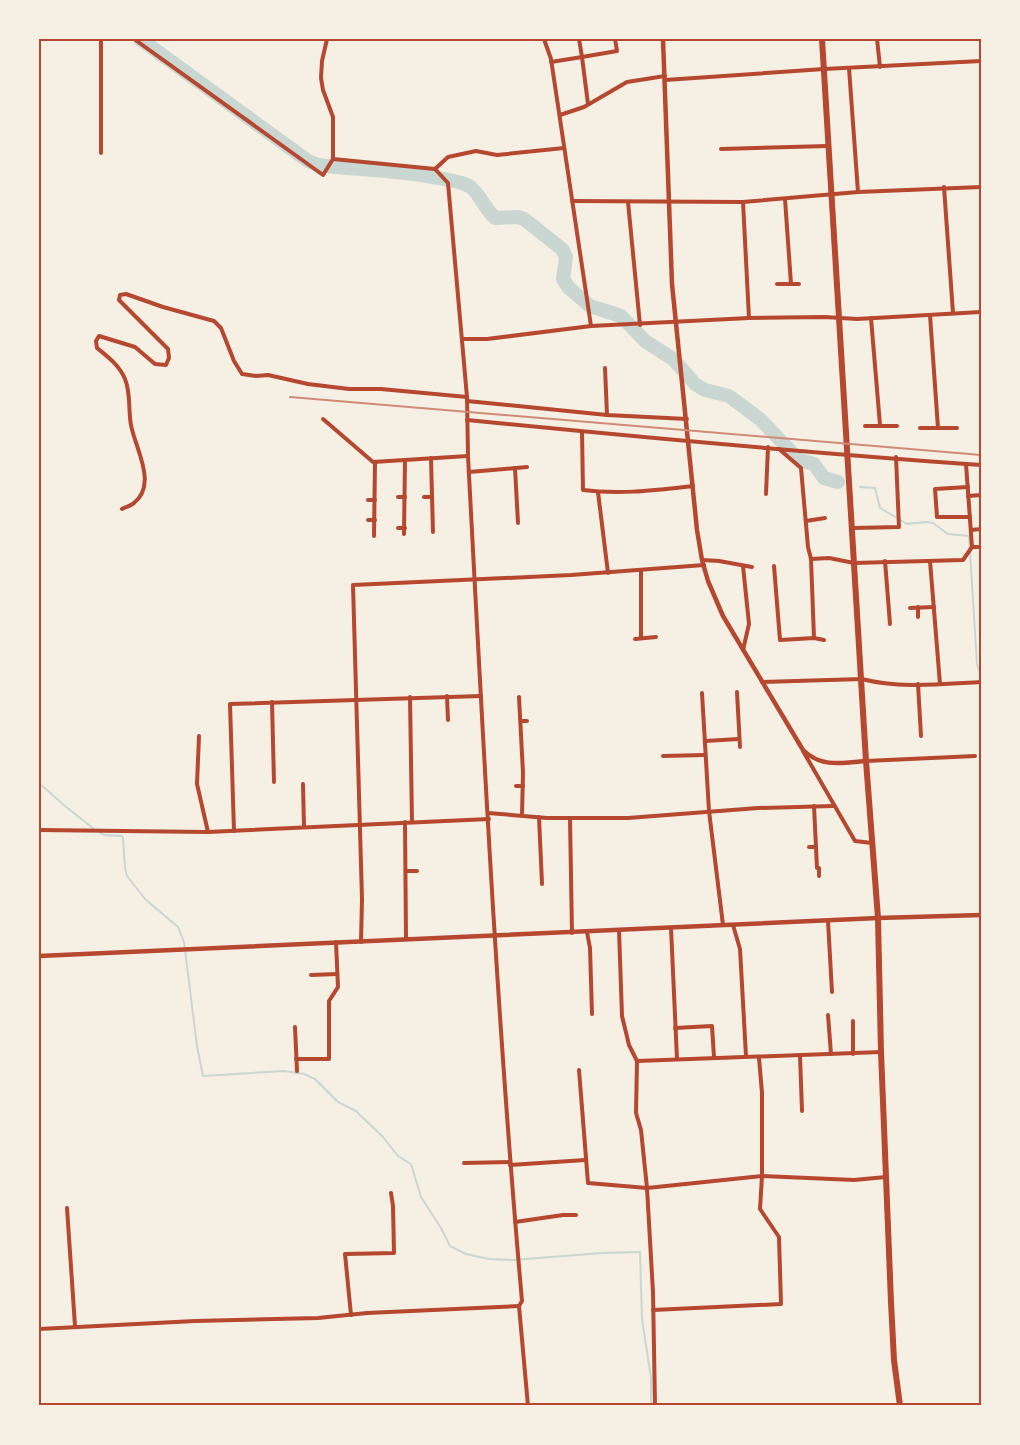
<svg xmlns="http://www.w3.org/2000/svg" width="1020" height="1445" viewBox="0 0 1020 1445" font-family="Spectral,serif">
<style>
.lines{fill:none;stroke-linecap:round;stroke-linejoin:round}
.stream{stroke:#c9d6d2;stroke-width:2}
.river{stroke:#c9d6d2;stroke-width:14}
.minor{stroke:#b5482f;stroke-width:4}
.tertiary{stroke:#b5482f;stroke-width:4.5}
.primary{stroke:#b5482f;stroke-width:6}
.rail{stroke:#cf8b77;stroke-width:2}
.neatline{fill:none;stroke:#b5482f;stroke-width:2}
</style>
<rect width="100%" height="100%" fill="#f6efe4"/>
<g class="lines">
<g class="stream">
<polyline points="860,487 875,488 880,508 907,524 926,522 933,523 948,534 969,536 977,664 979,671 981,671"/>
<polyline points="39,783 65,806 94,829"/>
<polyline points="99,832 104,835 122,836 123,838 125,868 127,876 145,899 178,927 184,942 197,1046 203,1076 284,1071 304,1074 315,1079 338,1102 356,1111 383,1137 398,1156 411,1164 421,1197 441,1228 450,1246 466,1254 489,1259 513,1260 602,1253 640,1252 642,1319 651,1378 651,1406"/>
</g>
<path class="river" d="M140 39 308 161 318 165C358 170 398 170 438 178 448 180 461 181 469 186 478 191 485 209 495 218L518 217 524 219 562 249 566 257 563 279 569 288 590 306 621 316 645 341 673 359 695 384 705 390 729 396 761 420 799 460 814 464 824 478 838 482"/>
<g class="minor">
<polyline points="101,39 101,153"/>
<polyline points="134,39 323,175 333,159 333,117 323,90 321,78 322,61 327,39"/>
<polyline points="544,39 551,59 591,326"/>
<polyline points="877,39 880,67"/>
<polyline points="551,62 582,57 579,39"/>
<polyline points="849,68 858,192"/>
<polyline points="665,80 824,69 981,61"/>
<polyline points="588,104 582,57 617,51 615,39"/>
<polyline points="560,115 584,107 627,82 665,76"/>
<polyline points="721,149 828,146"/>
<path d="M333 159 435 169 448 183 467 397 468 456C483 738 497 1020 522 1301L519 1306 528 1406"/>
<polyline points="435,169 448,157 476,151 497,155 564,148"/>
<polyline points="944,187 953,313"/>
<polyline points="785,199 791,284"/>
<polyline points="572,201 743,202 858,192 981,187"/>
<polyline points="628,202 640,325"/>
<polyline points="743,202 749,318"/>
<polyline points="777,284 799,284"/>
<polyline points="930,315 938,428"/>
<polyline points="871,318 880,425"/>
<polyline points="462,339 487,339 591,326 749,318 825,317 857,319 981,312"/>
<polyline points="605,368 607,415"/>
<polyline points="467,401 607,415 687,419"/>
<polyline points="323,419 373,462 468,456"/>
<path d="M467 420C638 437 810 453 981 465"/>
<polyline points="865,426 897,426"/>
<polyline points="920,428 957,428"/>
<path d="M582 432 583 490C620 495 657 490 693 486"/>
<polyline points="779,449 801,468 808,547 811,559 814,638"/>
<polyline points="431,458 433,532"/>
<polyline points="515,468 518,523"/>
<polyline points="469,472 527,467"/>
<polyline points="968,487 935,489 937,517 970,517"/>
<polyline points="598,492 608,573"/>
<polyline points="766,494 768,447"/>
<polyline points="968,496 981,495"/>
<polyline points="398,497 405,497"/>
<polyline points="424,497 432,497"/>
<polyline points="368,500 375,500"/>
<path d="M122 509C125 507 131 506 134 503 158 484 135 448 131 425 128 409 131 393 125 379 119 365 108 357 97 348L96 341 99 336 135 347 155 364 166 365 169 358 168 349 119 300 120 295 126 294 163 307 214 321 221 328 234 361 242 374 256 376 268 375 308 384 349 389H381L467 397"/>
<polyline points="368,520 375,520"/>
<polyline points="806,521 825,518"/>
<polyline points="398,528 405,528"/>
<polyline points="853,528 899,527 896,457"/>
<polyline points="971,530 981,529"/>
<polyline points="404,534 405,460"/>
<polyline points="374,536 375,462"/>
<polyline points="972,547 981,547"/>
<polyline points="811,559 829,558 854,563 963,560 972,547 966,464"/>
<polyline points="702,560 719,561 752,567"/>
<polyline points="885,561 890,624"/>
<polyline points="930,561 940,684"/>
<polyline points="743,566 749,624 743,650"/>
<polyline points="774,566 780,640 814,638 824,640"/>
<polyline points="641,571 641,638"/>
<polyline points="918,607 918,617"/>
<polyline points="910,608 934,607"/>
<polyline points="635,639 656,637"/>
<path d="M762 682 862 679C899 689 943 684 981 682"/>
<polyline points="918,684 921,736"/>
<polyline points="737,692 740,747"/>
<polyline points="702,693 709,811 723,925"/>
<polyline points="447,696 448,720"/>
<polyline points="410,697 412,822"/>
<polyline points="519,697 523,773 522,815"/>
<polyline points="272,702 274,782"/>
<polyline points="521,721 527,721"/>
<polyline points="199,736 197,784 208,832"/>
<polyline points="705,741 739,739"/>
<polyline points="803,751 855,841 872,843"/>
<polyline points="663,756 705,755"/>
<polyline points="866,761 975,756"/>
<polyline points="303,784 304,827"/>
<polyline points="516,786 523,786"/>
<polyline points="814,806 817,868 819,868 819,876"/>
<polyline points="488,813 547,818 628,818 758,808 833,806"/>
<polyline points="539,817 542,884"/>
<polyline points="570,818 572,933"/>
<polyline points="405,822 406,939"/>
<polyline points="39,830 208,832 489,819"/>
<polyline points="234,831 230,704 481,696"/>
<polyline points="809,847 816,847"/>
<polyline points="406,871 417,871"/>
<polyline points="828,921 832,992"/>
<polyline points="733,925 740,949 746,1056"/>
<polyline points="671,928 677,1059"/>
<polyline points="619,930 622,1016 629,1045 637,1061 636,1113 641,1130 647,1188 653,1292 655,1406"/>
<polyline points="587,932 590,948 592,1014"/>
<polyline points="361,942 362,899 353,585 571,575 704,565"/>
<polyline points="311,975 337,974"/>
<polyline points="828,1015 831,1054"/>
<polyline points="853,1021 853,1054"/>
<polyline points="295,1027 297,1071"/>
<polyline points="675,1028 712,1026 714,1057"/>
<polyline points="800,1055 802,1111"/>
<polyline points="296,1059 329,1059 329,1001 338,987 336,942"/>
<polyline points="637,1061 881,1052"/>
<polyline points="579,1070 588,1183 647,1188 762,1176 854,1180 886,1177"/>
<polyline points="464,1163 510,1162"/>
<polyline points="510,1165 585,1160"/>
<polyline points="67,1208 75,1326"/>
<polyline points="515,1222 563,1215 576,1215"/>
<polyline points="653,1310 781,1304 779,1237 760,1209 762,1176 762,1093 759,1058"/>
<polyline points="351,1315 345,1254 394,1253 393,1206 391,1193"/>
<polyline points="39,1329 195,1321 318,1318 367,1313 519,1306"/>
</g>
<g class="tertiary">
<path d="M663 39 672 284 697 530 702 560 708 581 723 616 803 750C821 768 843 763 866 761"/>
<polyline points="39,956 878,918 981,915"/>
</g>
<polyline class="primary" points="822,39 866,761 878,918 881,1052 891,1302 894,1360 900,1406"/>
<polyline class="rail" points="290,397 981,455"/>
</g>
<rect width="1020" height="1445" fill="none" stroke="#f6efe4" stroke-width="81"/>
<rect x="40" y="40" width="940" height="1364" class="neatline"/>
</svg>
